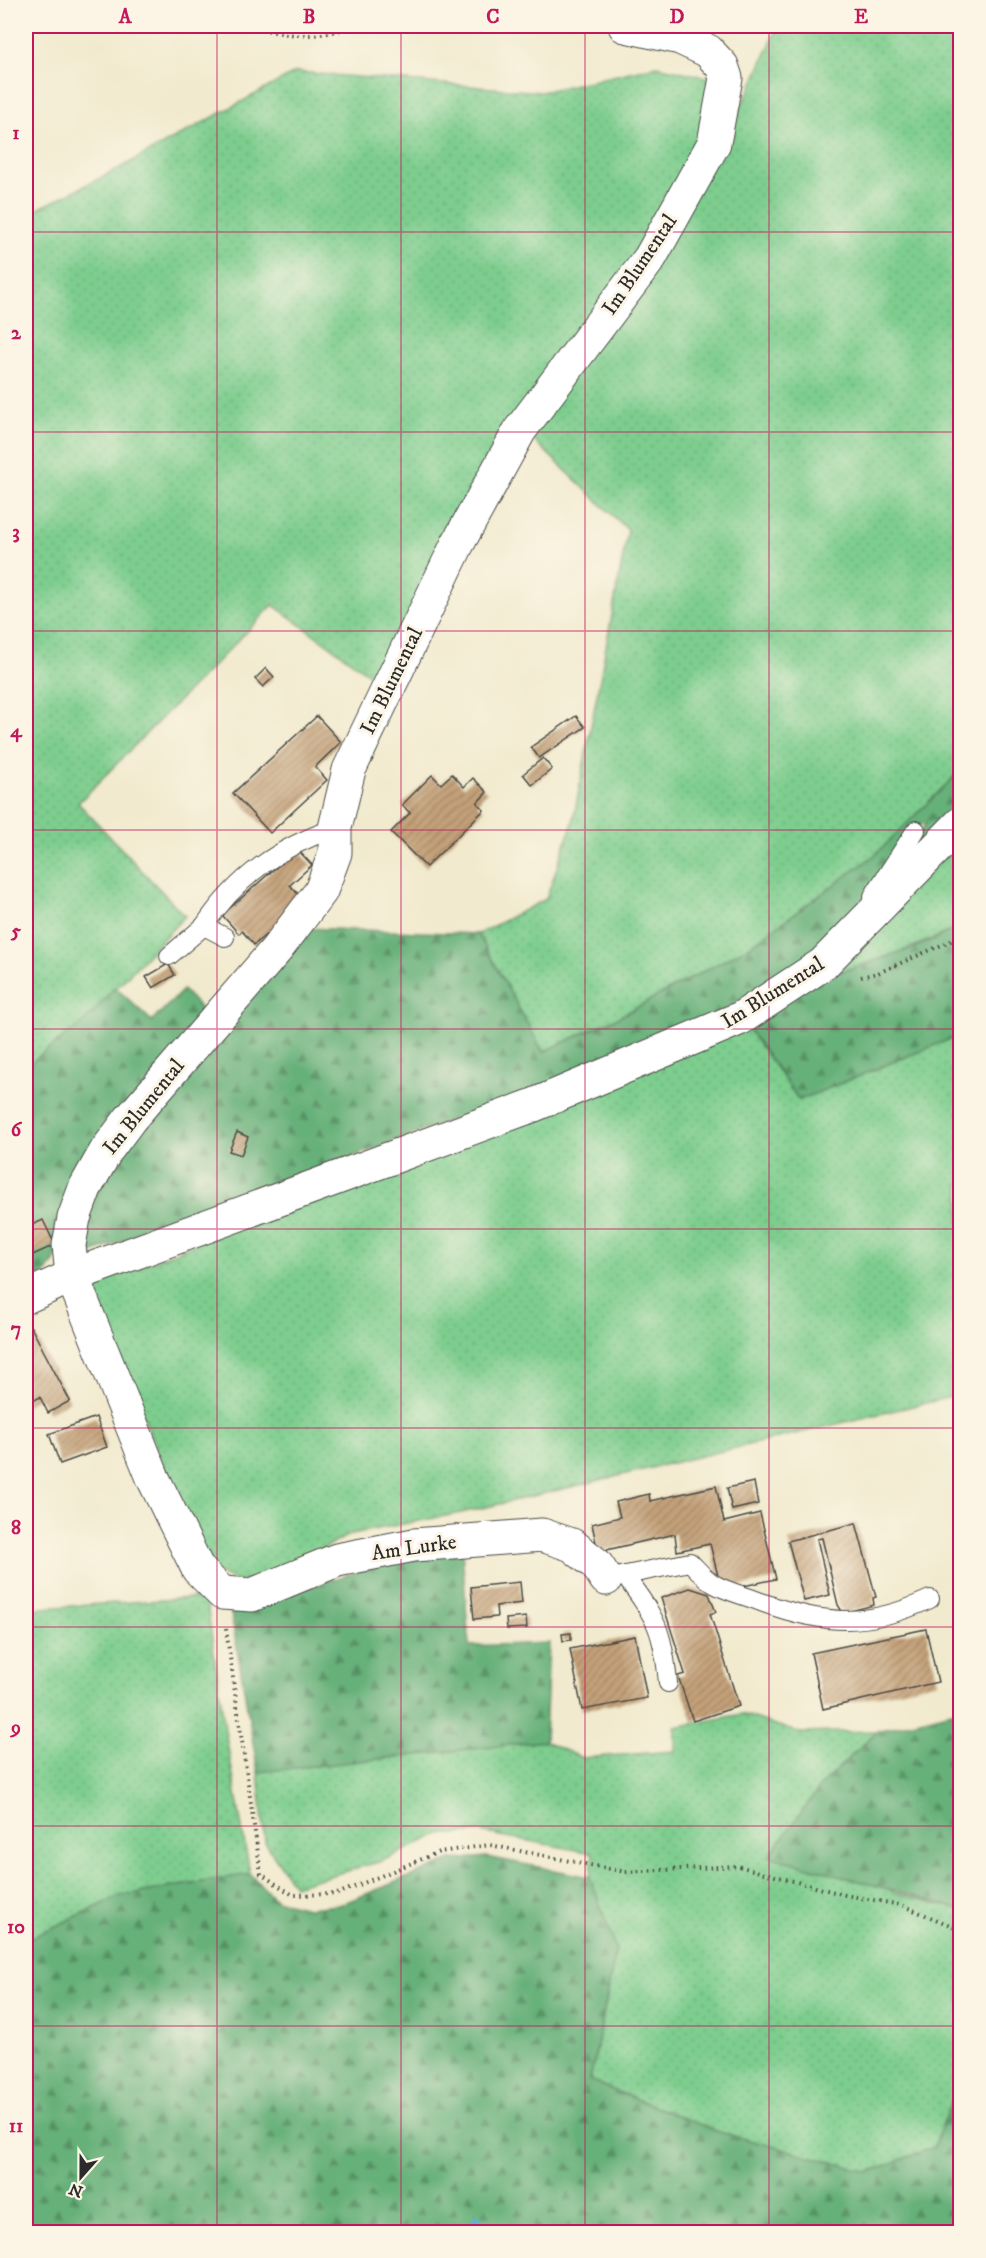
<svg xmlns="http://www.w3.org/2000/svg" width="986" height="2258" viewBox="0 0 986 2258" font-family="'IM FELL DW Pica',serif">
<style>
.green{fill:url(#green-dots);stroke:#547c5c;stroke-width:1.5}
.forest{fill:url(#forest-firs);stroke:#486e52;stroke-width:1.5}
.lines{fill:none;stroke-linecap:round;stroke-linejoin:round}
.stream{stroke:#4bacca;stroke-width:10}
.building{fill:url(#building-hatch)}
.service-casing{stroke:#494843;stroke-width:20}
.minor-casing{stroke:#494843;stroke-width:35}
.path{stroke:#494843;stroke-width:4;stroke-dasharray:1.5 4.5;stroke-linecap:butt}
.service{stroke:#fff;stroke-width:18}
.minor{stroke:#fff;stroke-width:33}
.grid{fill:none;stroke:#c2185b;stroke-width:1.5;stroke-opacity:0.55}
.labels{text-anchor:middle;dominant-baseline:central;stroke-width:6;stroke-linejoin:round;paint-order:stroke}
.street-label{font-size:21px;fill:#2b2b2b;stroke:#fcf5e5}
.neatline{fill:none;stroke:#c2185b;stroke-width:2}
.grid-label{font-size:20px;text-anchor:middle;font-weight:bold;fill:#c2185b}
</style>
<defs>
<pattern id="green-dots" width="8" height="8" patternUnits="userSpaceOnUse" patternTransform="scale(1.5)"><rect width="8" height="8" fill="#7dcd8e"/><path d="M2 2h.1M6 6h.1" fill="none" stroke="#6cb07b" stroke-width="1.8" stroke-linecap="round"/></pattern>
<pattern id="forest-firs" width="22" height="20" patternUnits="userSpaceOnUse" patternTransform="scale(1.5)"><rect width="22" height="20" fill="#66b079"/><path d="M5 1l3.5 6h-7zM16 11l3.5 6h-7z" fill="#548f63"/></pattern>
<pattern id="building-hatch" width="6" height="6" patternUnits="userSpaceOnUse" patternTransform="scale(1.5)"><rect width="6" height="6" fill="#c4a179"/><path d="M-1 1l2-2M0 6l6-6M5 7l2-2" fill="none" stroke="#9f8363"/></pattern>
</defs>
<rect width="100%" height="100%" fill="#fcf5e5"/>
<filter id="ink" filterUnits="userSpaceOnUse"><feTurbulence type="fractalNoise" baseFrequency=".0167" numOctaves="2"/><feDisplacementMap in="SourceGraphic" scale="12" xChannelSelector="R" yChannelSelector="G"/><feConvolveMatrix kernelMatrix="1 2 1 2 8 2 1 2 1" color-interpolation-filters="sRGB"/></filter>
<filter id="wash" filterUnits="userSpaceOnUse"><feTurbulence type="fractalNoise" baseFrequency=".008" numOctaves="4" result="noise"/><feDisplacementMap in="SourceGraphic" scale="24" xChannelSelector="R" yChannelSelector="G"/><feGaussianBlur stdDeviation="1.35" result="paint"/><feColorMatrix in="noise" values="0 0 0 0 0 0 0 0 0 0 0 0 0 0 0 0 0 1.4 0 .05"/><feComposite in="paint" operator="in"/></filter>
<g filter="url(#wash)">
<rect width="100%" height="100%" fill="#f1eace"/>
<g class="green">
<polygon points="778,26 960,26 960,771 875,855 747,948 617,1018 543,1052 478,934 546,899 573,822 628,530 524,431 654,262 751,87"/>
<polygon points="657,66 719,80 694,159 646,254 513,430 387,687 273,605 78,803 185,916 84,1022 26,1066 26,215 118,169 296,72 541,92"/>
<path d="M960 849V927C913 948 866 966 815 978L947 851Z"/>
<polygon points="744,1023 799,1100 960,1035 960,1395 461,1513 351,1534 266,1578 237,1582 218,1573 198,1551 95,1298 101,1282"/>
<polygon points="206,1597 226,1736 250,1874 120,1896 26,1940 26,1609"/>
<polygon points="742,1714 800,1733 877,1731 824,1782 893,1893 960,1909 960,2079 934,2147 869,2172 719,2132 590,2081 616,1950 590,1877 593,1853 480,1832 437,1835 382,1861 294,1886 265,1842 258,1772 545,1741 582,1758 675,1751 675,1727"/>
</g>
<g class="forest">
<polygon points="960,771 960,812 881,893 927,822 912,829 844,930 792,973 664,1042 88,1254 82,1242 90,1193 302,928 478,934 543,1052 617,1018 747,948 875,855"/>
<polygon points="960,927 960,1035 799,1100 744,1023 815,978 847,970 916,947"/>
<polygon points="115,987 152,1021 183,990 210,1018 47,1272 26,1282 26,1066 84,1022"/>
<polygon points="462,1549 469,1646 549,1643 545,1741 258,1772 231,1613 413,1553"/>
<polygon points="960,1710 960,1909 769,1856 824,1782 877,1731"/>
<polygon points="487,1857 590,1877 616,1950 590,2081 719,2132 869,2172 934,2147 960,2079 960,2232 26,2232 26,1940 120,1896 250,1874 276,1900 307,1908 339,1905 451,1860"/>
</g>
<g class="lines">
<polyline class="stream" points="475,2232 477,2219"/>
</g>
<g id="blocks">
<g class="building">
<polygon points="266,668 274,677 263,687 255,679"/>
<polygon points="317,716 341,742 315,767 327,780 270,833 233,793"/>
<polygon points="576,716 585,727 539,758 531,747"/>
<polygon points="543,758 552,769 532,785 523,774"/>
<polygon points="452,774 464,787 473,778 487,792 477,803 484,810 426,867 391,832 410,813 402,805 432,775 441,784"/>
<polygon points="297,849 312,865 290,885 304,901 254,945 242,931 239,934 222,915"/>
<polygon points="168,964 175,975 153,988 146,977"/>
<polygon points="237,1132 248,1137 241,1155 229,1151"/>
<polygon points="43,1220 55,1245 26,1258 26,1228"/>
<polygon points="31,1327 70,1401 48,1413 40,1397 26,1405 26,1329"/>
<polygon points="96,1417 107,1447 60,1464 49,1434"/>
<polygon points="754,1482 758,1504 732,1510 727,1488"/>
<polygon points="716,1486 724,1522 760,1513 776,1579 739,1587 719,1580 710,1544 677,1551 675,1534 598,1552 592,1524 620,1517 616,1502 649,1494 650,1501"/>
<polygon points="856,1523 876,1597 873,1598 874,1605 843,1613 838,1605 822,1538 817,1539 830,1595 804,1601 788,1541"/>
<polygon points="520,1582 522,1603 496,1606 497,1617 474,1619 471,1587"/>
<polygon points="690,1588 709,1594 716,1612 710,1614 739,1706 693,1721 678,1676 685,1674 661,1598"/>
<polygon points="526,1617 527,1628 507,1629 506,1619"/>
<polygon points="926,1629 938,1682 823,1709 811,1653"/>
<polygon points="571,1633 571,1640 563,1641 562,1634"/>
<polygon points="635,1636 647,1698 582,1710 570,1649"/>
</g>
</g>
</g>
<g filter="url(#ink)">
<use href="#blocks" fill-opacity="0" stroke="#494843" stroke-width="1.5"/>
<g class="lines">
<g class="service-casing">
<g id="service">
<polyline points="873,896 916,830"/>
<path d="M225 937 204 926C237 877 279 847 335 828"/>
<polyline points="169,956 204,926"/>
<path d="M624 1575C656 1618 663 1629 668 1683"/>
<path d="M606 1579 690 1562C697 1569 705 1579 714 1584 728 1592 746 1596 761 1602 824 1625 868 1628 930 1599"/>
</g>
</g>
<g class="minor-casing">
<g id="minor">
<polyline points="26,1297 72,1276 534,1105 741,1018 823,964 960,824"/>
<polyline points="606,1579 596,1564 572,1545 542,1535 414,1545 337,1560 252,1595 222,1593 198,1569 153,1478 72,1276 69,1245 74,1218 85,1188 106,1151 130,1119 276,950 321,891 335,853 335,828 349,770 457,545 520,430 650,258 714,143 726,78 722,66 708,51 680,38 625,26"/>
</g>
</g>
<g class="path">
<path d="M250 26C285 36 317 40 352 26"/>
<polyline points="861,977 878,973 960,937"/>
<polyline points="226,1629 261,1874 293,1895 337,1894 439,1852 490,1845 625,1872 738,1866 845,1895 901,1905 960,1929"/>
</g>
<use href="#service" class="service"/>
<use href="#minor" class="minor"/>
</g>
</g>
<path class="grid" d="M217 26V2232M401 26V2232M585 26V2232M769 26V2232M26 232H960M26 432H960M26 631H960M26 830H960M26 1029H960M26 1229H960M26 1428H960M26 1627H960M26 1826H960M26 2026H960"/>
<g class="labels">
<g class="street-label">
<text transform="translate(640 265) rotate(-56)">Im Blumental</text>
<text transform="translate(392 681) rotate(-64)">Im Blumental</text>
<text transform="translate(773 993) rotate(-32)">Im Blumental</text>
<text transform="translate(144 1107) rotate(-51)">Im Blumental</text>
<text transform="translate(414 1548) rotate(-8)">Am Lurke</text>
</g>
</g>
<rect width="986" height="2258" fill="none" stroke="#fcf5e5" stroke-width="66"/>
<g transform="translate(81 2177) rotate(201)" stroke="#fcf5e5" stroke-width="4.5" paint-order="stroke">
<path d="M0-4.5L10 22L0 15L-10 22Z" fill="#2b2b2b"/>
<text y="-9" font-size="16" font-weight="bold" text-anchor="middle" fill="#2b2b2b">N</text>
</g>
<rect x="33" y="33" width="920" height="2192" class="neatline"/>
<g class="grid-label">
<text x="125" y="23">A</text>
<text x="309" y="23">B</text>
<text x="493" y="23">C</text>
<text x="677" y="23">D</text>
<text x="861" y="23">E</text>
<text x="16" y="139">1</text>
<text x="16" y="339">2</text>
<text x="16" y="538">3</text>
<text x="16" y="737">4</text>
<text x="16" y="937">5</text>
<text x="16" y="1136">6</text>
<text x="16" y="1335">7</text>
<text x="16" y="1534">8</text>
<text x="16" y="1734">9</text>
<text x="16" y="1933">10</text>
<text x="16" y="2132">11</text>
</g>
</svg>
